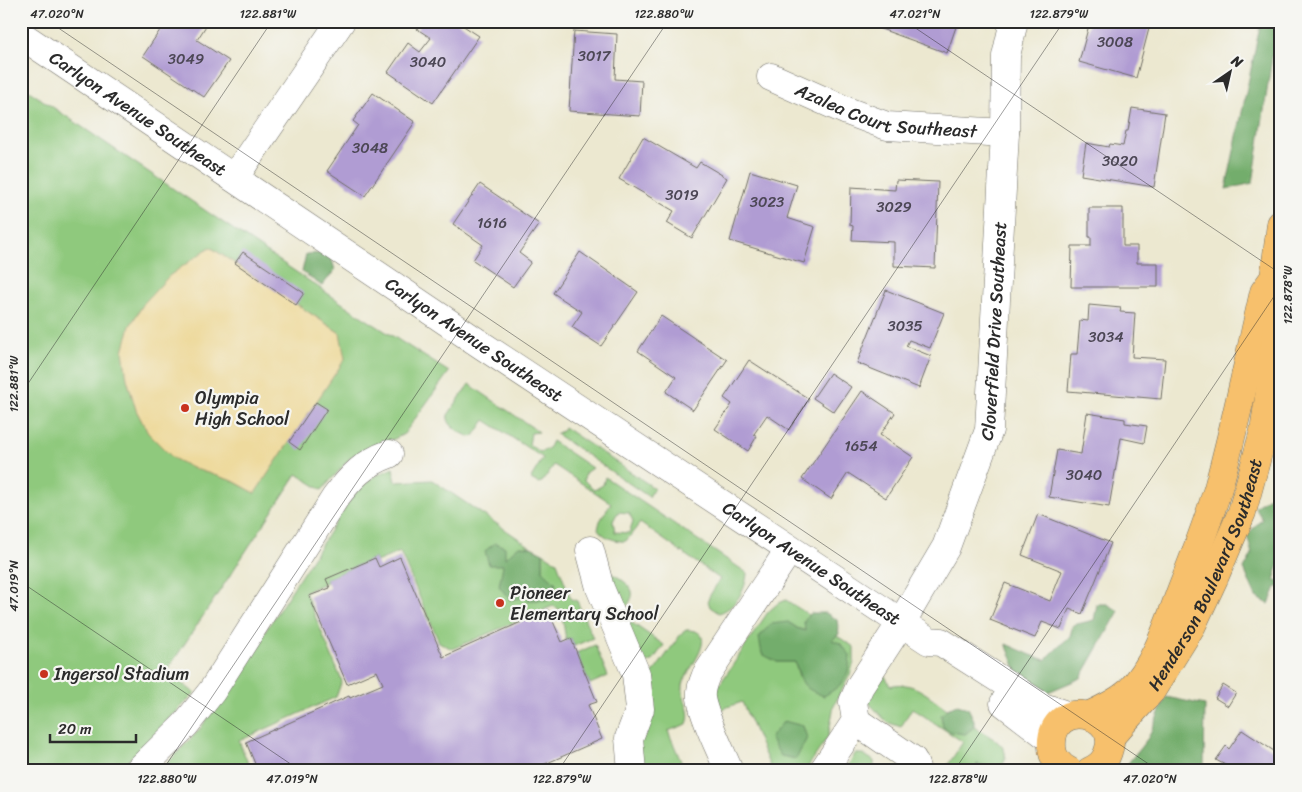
<svg xmlns="http://www.w3.org/2000/svg" width="1302" height="792" viewBox="0 0 1302 792" font-family="Sriracha,sans-serif">
<style>
.green{fill:#8fc97d;stroke:#5d7a54;fill-rule:evenodd}
.forest{fill:#73ad6c;stroke:#4f6c4c}
.sand{fill:#eeda9e;stroke:#8c8264}
.building{fill:#b09cd3}
.lines{fill:none;stroke-linecap:round;stroke-linejoin:round}
.minor-casing{stroke:#6f6d65;stroke-width:29}
.major-casing{stroke:#6f6d65;stroke-width:29}
.minor{stroke:#fff;stroke-width:28}
.major{stroke:#f7c06c;stroke-width:28}
.ticks{fill:none;stroke:#2b2b2b;stroke-width:1;stroke-opacity:0.45}
.poi-dot{fill:#c8321e;stroke:#f6f6f2;stroke-width:2}
.labels{text-anchor:middle;dominant-baseline:central;stroke-width:4.5;stroke-linejoin:round;paint-order:stroke}
.number-label{font-size:15px;fill:#4c4755}
.street-label{font-size:18px;fill:#2b2b2b;stroke:#f6f6f2}
.poi-label{font-size:18px;fill:#2b2b2b;stroke:#f6f6f2;text-anchor:start}
.neatline{fill:none;stroke:#2b2b2b;stroke-width:2}
.ticks-label{font-size:12px;text-anchor:middle;fill:#2b2b2b}
</style>
<rect width="100%" height="100%" fill="#f6f6f2"/>
<filter id="ink" filterUnits="userSpaceOnUse"><feTurbulence type="fractalNoise" baseFrequency=".02" numOctaves="2"/><feDisplacementMap in="SourceGraphic" scale="10" xChannelSelector="R" yChannelSelector="G"/><feConvolveMatrix kernelMatrix="1 2 1 2 8 2 1 2 1" color-interpolation-filters="sRGB"/></filter>
<filter id="wash" filterUnits="userSpaceOnUse"><feTurbulence type="fractalNoise" baseFrequency=".0096" numOctaves="4" result="noise"/><feDisplacementMap in="SourceGraphic" scale="20" xChannelSelector="R" yChannelSelector="G"/><feGaussianBlur stdDeviation="1.12" result="paint"/><feColorMatrix in="noise" values="0 0 0 0 0 0 0 0 0 0 0 0 0 0 0 0 0 1.4 0 .05"/><feComposite in="paint" operator="in"/></filter>
<g filter="url(#wash)">
<rect width="100%" height="100%" fill="#ece8d0"/>
<g class="green">
<path d="M29 91 358 314 449 372 404 434 386 443 352 456 322 490 297 474 166 672 195 693 118 771H21V102ZM210 247 340 333 255 493 233 481 213 473Z"/>
<path d="M469 384 539 432 531 433 529 445 540 452 548 449 552 441 592 468 585 473 584 480 594 490 603 485 605 477 747 573C746 589 736 608 719 613L710 607 708 601 709 597 720 579 640 523 626 541C616 542 603 537 598 529L600 521 611 503 554 465 542 482 538 483 531 479 532 476 543 458 485 420 474 436 471 437C462 434 446 426 448 415ZM618 512 629 513 633 521 629 533 615 532 613 521Z"/>
<polygon points="564,427 654,488 649,497 556,434 562,431"/>
<polygon points="393,468 396,482 432,480 531,547 519,546 503,564 543,571 543,553 557,562 571,599 577,601 593,638 574,646 571,638 566,640 561,610 553,606 452,649 439,642 400,552 376,562 375,558 326,579 327,582 305,592 342,681 336,697 239,741 251,771 160,771 199,730 222,698 354,494 373,477"/>
<path d="M608 574C614 574 617 576 622 580 639 592 632 599 622 613L625 618 664 645 653 660 641 666Z"/>
<path d="M786 600 809 615 804 621 806 631 797 628 788 622 777 662H795L799 677 831 640 837 636 854 647V662L850 675 834 705 828 737 805 771H772L742 702 722 709C714 703 714 699 716 690L768 612 777 604ZM803 726 806 738 796 759Z"/>
<path d="M686 630C724 630 685 671 683 685 681 700 693 710 687 724L668 731 685 771H643L636 747 646 683 681 634Z"/>
<polygon points="595,645 608,676 590,684 576,653"/>
<path d="M885 676 890 686C912 679 930 697 947 709L941 715 965 734 974 727C990 737 1018 748 999 769L977 764 976 771H944L963 742 912 708 901 727 887 722 869 703C869 691 877 684 885 676Z"/>
<polygon points="855,754 863,754 874,761 874,768 872,771 845,771"/>
</g>
<g class="forest">
<polygon points="1261,21 1280,21 1276,31 1253,183 1226,189"/>
<polygon points="330,253 335,270 322,286 302,272 306,254"/>
<polygon points="1274,463 1281,464 1281,558 1274,580 1281,581 1281,587 1276,587 1269,604 1256,597 1244,569 1252,554 1247,535 1262,519 1255,507 1274,493"/>
<polygon points="495,543 505,547 505,558 519,546 531,547 543,553 543,571 556,583 550,600 528,600 525,597 510,600 499,586 503,565 489,565 485,551"/>
<polygon points="1097,604 1107,604 1119,611 1081,678 1041,695 1022,683 1006,644 1031,655 1045,660 1070,636 1073,625 1094,620"/>
<path d="M811 613H826L837 620 839 634 832 640 840 643 850 655C849 679 844 684 824 696 802 688 802 684 795 662H777L762 654 759 637 771 624 788 622 797 628 805 631 804 621Z"/>
<polygon points="1166,697 1205,705 1204,765 1198,771 1122,771 1148,738"/>
<polygon points="957,705 968,708 974,720 974,727 965,734 951,732 943,727 941,715 947,709"/>
<polygon points="784,721 803,726 807,738 796,759 781,756 770,738"/>
<polygon points="977,764 999,769 1002,771 976,771"/>
</g>
<polygon class="sand" points="210,247 340,333 345,359 255,493 233,481 192,468 173,458 148,433 136,410 127,379 123,351 130,326 144,303 169,276"/>
<g id="blocks">
<g class="building">
<polygon points="166,21 209,21 197,40 229,61 204,97 143,56"/>
<polygon points="422,21 456,21 479,36 433,103 388,72 408,43 420,52 431,38 417,29"/>
<polygon points="859,21 958,21 947,53"/>
<polygon points="1090,21 1151,21 1136,78 1079,62"/>
<polygon points="574,31 617,34 615,79 642,81 640,116 569,111"/>
<polygon points="373,93 415,122 365,196 327,171 358,125 353,121"/>
<polygon points="1132,108 1165,113 1154,187 1081,175 1086,143 1109,147 1110,144 1123,146 1126,131 1128,131"/>
<polygon points="643,137 696,168 700,162 727,178 692,238 667,223 674,211 619,179"/>
<polygon points="750,171 797,185 787,218 815,227 804,263 730,241"/>
<polygon points="896,180 938,182 935,268 894,266 894,242 852,240 853,226 850,225 851,187 895,190"/>
<polygon points="480,184 539,224 519,253 531,262 513,287 473,260 483,245 453,224"/>
<polygon points="1089,208 1123,208 1123,246 1137,246 1137,263 1158,263 1158,287 1071,287 1072,246 1091,246 1091,237 1089,237"/>
<polygon points="243,252 304,293 296,305 235,263"/>
<polygon points="580,252 638,292 601,346 572,327 582,312 553,293"/>
<polygon points="886,290 944,313 930,348 909,340 906,346 931,356 919,388 857,363"/>
<polygon points="1089,305 1121,308 1120,312 1135,313 1132,357 1165,359 1161,399 1068,391 1071,354 1077,354 1080,320 1088,321"/>
<polygon points="661,316 727,360 693,410 666,392 676,377 638,351"/>
<polygon points="749,360 809,399 789,430 767,415 754,434 757,436 748,451 715,429 732,404 724,398"/>
<polygon points="830,373 851,387 834,412 813,398"/>
<polygon points="862,391 895,413 880,435 913,457 886,498 848,473 831,499 802,479"/>
<polygon points="316,402 327,409 300,450 289,442"/>
<polygon points="1087,413 1125,419 1125,423 1147,426 1144,443 1121,438 1109,507 1049,497 1057,450 1081,454"/>
<polygon points="1038,514 1111,543 1082,614 1069,609 1061,629 1042,622 1035,638 990,620 1005,583 1050,601 1062,571 1022,555"/>
<polygon points="400,557 443,657 548,610 562,642 571,638 574,646 597,702 588,705 602,739 529,771 258,771 246,742 349,696 350,698 383,684 377,671 347,684 309,596 330,588 326,579 375,558 379,567"/>
<polygon points="1223,685 1236,693 1228,706 1215,698"/>
<polygon points="1242,730 1274,751 1281,742 1281,771 1224,771 1227,766 1216,760 1226,746 1229,749"/>
</g>
</g>
</g>
<g filter="url(#ink)">
<use href="#blocks" fill-opacity="0" stroke="#6f6d65" stroke-width="1"/>
<g class="lines">
<g class="minor-casing">
<g id="minor">
<path id="s1" d="M21 35 480 344 929 641 941 642 1043 707 1069 716"/>
<path id="s2" d="M771 77 847 111 887 126 1005 133"/>
<polyline points="234,178 341,21"/>
<polyline points="590,550 600,588 636,674 640,709 629,738 632,771"/>
<polyline points="1004,703 1051,739"/>
<polyline points="856,721 913,760 917,771"/>
<path d="M138 771 185 725 212 691 335 498C351 477 364 463 389 454"/>
<path d="M729 771C721 751 704 718 701 698 700 689 703 683 706 675L789 550"/>
<path id="s3" d="M823 771 856 721 853 702 860 686 901 623 946 547 989 430 1005 133 1006 56 1014 21"/>
</g>
</g>
<g class="major-casing">
<g id="major">
<path d="M1090 715C1103 709 1118 702 1129 692 1156 665 1169 622 1182 588 1195 555 1208 522 1218 488 1236 423 1249 357 1264 292L1274 278 1281 224"/>
<path id="s4" d="M1110 737 1151 691 1192 625 1214 578 1242 512 1264 431 1272 377 1280 292 1274 279"/>
<path d="M1069 771C1060 767 1052 757 1052 747 1049 696 1123 711 1108 752 1105 762 1099 767 1090 771"/>
</g>
</g>
<use href="#minor" class="minor"/>
<use href="#major" class="major"/>
</g>
</g>
<path class="ticks" d="M48 21 1159 771M905 21 1281 274M21 394 272 21M21 582 301 771M162 771 668 21M558 771 1064 21M954 771 1281 286"/>
<g class="poi-dot">
<circle cx="185" cy="408" r="5"/>
<circle cx="500" cy="603" r="5"/>
<circle cx="44" cy="674" r="5"/>
</g>
<g class="labels">
<g class="number-label">
<text x="1115" y="42">3008</text>
<text x="594" y="56">3017</text>
<text x="186" y="59">3049</text>
<text x="428" y="62">3040</text>
<text x="370" y="148">3048</text>
<text x="1120" y="161">3020</text>
<text x="682" y="195">3019</text>
<text x="767" y="202">3023</text>
<text x="894" y="207">3029</text>
<text x="492" y="223">1616</text>
<text x="905" y="326">3035</text>
<text x="1106" y="337">3034</text>
<text x="861" y="446">1654</text>
<text x="1084" y="475">3040</text>
</g>
<g class="street-label">
<text stroke="none"><textPath href="#s2" startOffset="122">Azalea Court Southeast</textPath></text>
<text stroke="none"><textPath href="#s1" startOffset="141">Carlyon Avenue Southeast</textPath></text>
<text stroke="none"><textPath href="#s3" startOffset="484">Cloverfield Drive Southeast</textPath></text>
<text stroke="none"><textPath href="#s1" startOffset="546">Carlyon Avenue Southeast</textPath></text>
<text stroke="none"><textPath href="#s1" startOffset="951">Carlyon Avenue Southeast</textPath></text>
<text stroke="none"><textPath href="#s4" startOffset="191">Henderson Boulevard Southeast</textPath></text>
</g>
<g class="poi-label">
<text x="195" y="398">Olympia<tspan x="195" dy="21">High School</tspan></text>
<text x="510" y="593">Pioneer<tspan x="510" dy="21">Elementary School</tspan></text>
<text x="54" y="674">Ingersol Stadium</text>
</g>
</g>
<rect width="1302" height="792" fill="none" stroke="#f6f6f2" stroke-width="55"/>
<g transform="translate(1230 72) rotate(34)" stroke="#f6f6f2" stroke-width="4" paint-order="stroke">
<path d="M0-4L9 19L0 12L-9 19Z" fill="#2b2b2b"/>
<text y="-8" font-size="14" font-weight="bold" text-anchor="middle" fill="#2b2b2b">N</text>
</g>
<path d="M50 734v8h86v-8" fill="none" stroke="#2b2b2b" stroke-width="2.5"/>
<text x="58" y="734" font-size="15" fill="#2b2b2b" stroke="#f6f6f2" stroke-width="4" paint-order="stroke">20 m</text>
<rect x="28" y="28" width="1246" height="736" class="neatline"/>
<g class="ticks-label">
<text x="57" y="18">47.020°N</text>
<text x="268" y="18">122.881°W</text>
<text x="664" y="18">122.880°W</text>
<text x="915" y="18">47.021°N</text>
<text x="1059" y="18">122.879°W</text>
<text transform="translate(1288 295) rotate(-90)" y="4">122.878°W</text>
<text transform="translate(14 384) rotate(-90)" y="4">122.881°W</text>
<text transform="translate(14 586) rotate(-90)" y="4">47.019°N</text>
<text x="167" y="783">122.880°W</text>
<text x="292" y="783">47.019°N</text>
<text x="562" y="783">122.879°W</text>
<text x="958" y="783">122.878°W</text>
<text x="1150" y="783">47.020°N</text>
</g>
</svg>
